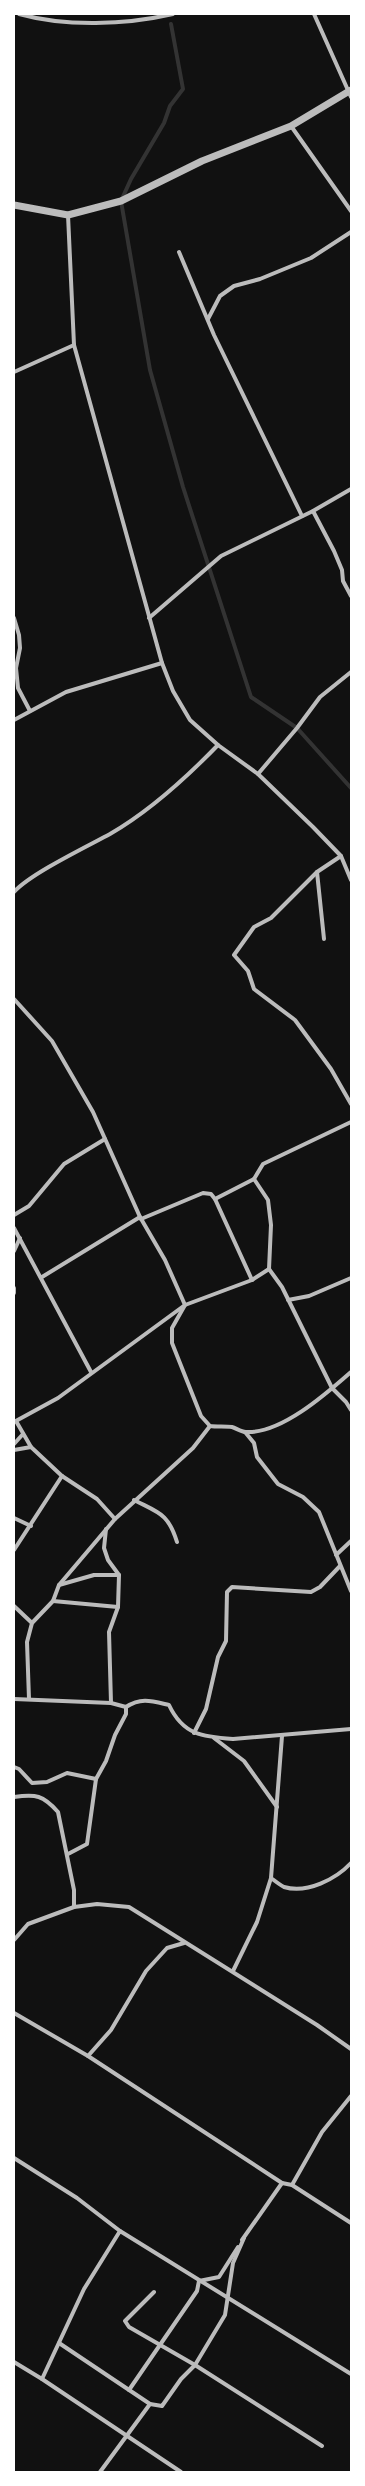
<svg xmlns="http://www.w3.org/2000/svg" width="365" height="2486" viewBox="0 0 365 2486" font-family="Commissioner,sans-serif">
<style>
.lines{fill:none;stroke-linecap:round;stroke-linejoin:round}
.stream{stroke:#333;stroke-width:4}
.minor{stroke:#bcbcbc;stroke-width:4}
.tertiary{stroke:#bcbcbc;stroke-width:7}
</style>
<rect width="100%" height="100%" fill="#111"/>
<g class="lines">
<polyline class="stream" points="171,24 183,89 170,106 164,123 131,179 121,201 150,370 183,487 251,697 297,728 351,788"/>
<g class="minor">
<path d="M19 14C66 27 125 25 173 14"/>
<polyline points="314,14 351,97"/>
<polyline points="291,126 351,211"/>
<polyline points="68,215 74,345 162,663 173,691 190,720 218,745 258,774 313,827 341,856 351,880"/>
<polyline points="179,252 214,335 302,516"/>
<polyline points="208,319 220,296 234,286 260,279 311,258 351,232"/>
<polyline points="14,372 74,345"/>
<polyline points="313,511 334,551 342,570 343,581 351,596"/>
<polyline points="14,618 19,635 20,648 16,668 18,688 30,711"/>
<polyline points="149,618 221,556 313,511 351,489"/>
<polyline points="14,720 66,692 162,663"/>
<polyline points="258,774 297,728 320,697 351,672"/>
<polyline points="341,856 317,872 271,918 254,927 234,955 248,971 254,989 295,1020 331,1069 351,1104"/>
<polyline points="317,872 324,939"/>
<path d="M14 892C30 874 86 847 110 834 150 811 186 778 218 745"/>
<path d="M14 999 52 1041 93 1112 140 1217 165 1260 185 1305 172 1328V1343L201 1416 210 1426C217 1427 225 1426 232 1427 236 1428 241 1432 246 1432 281 1434 326 1394 351 1372"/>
<polyline points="254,1179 268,1200 271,1225 269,1269 282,1287 332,1388 346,1402 351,1410"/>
<polyline points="215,1199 252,1280"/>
<polyline points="14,1215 29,1206 64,1164 105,1139"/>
<polyline points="141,1219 203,1193 211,1194 215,1199 254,1179 263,1164 351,1122"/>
<polyline points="14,1228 91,1372"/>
<polyline points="14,1251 20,1238"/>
<polyline points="42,1277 140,1217"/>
<polyline points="14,1288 14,1293"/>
<polyline points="288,1300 309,1296 351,1278"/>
<polyline points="16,1421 31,1447 62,1476 97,1499 115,1519"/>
<polyline points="14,1422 58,1398 185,1305 252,1280 269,1269"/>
<polyline points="245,1432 254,1443 257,1457 278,1484 303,1497 319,1512 351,1591"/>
<polyline points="14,1444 23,1434"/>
<polyline points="14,1450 31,1447"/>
<path d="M134 1500C159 1513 168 1513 177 1542"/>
<polyline points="14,1518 31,1526"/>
<polyline points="106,1529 104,1548 108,1560 119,1575 118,1607 109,1632 111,1703"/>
<polyline points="14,1550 62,1476"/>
<polyline points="336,1555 351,1541"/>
<polyline points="59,1585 94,1575 119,1575"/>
<polyline points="53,1601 118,1607"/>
<polyline points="14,1606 32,1623"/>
<path d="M14 1699 111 1703 126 1707C141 1697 152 1701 169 1705 183 1735 203 1737 233 1739L351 1729"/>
<polyline points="29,1699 27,1642 32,1623 53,1601 59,1585 115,1519 193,1448 210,1426"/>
<polyline points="194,1733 206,1709 218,1657 226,1641 227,1592 232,1587 311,1592 320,1587 340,1566"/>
<polyline points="214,1738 244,1761 277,1807"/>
<polyline points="14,1767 19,1769 32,1783 47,1782 67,1773 96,1779"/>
<path d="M14 1797C36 1794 43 1795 58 1812L74 1890V1907"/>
<polyline points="68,1854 87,1844 96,1779 106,1761 115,1735 126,1714 126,1707"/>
<path d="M271 1878C275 1881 280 1885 284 1887 307 1894 336 1879 351 1863"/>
<polyline points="14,1940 28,1924 74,1907 97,1904 129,1907 317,2025 351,2049"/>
<polyline points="233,1971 257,1922 271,1878 282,1736"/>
<polyline points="14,2013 88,2056 282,2183 292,2185 351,2223"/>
<polyline points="88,2056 111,2030 146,1971 167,1948 184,1943"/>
<polyline points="14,2158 77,2198 120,2231"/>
<polyline points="292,2185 322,2132 351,2096"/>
<polyline points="242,2240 282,2183"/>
<polyline points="154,2292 125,2321 129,2327 195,2365 322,2446"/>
<polyline points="59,2343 150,2404"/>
<polyline points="14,2362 42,2379 84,2289 120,2231 351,2374"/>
<polyline points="42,2379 181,2472"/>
<polyline points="129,2390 197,2291 199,2281 219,2277 238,2247"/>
<polyline points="100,2472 150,2404 162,2406 181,2379 195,2365 225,2315 233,2263 244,2238"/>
</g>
<polyline class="tertiary" points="14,205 68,215 121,201 202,161 291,126 351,90"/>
</g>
<rect width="365" height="2486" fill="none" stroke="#ffffff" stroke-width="30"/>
</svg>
